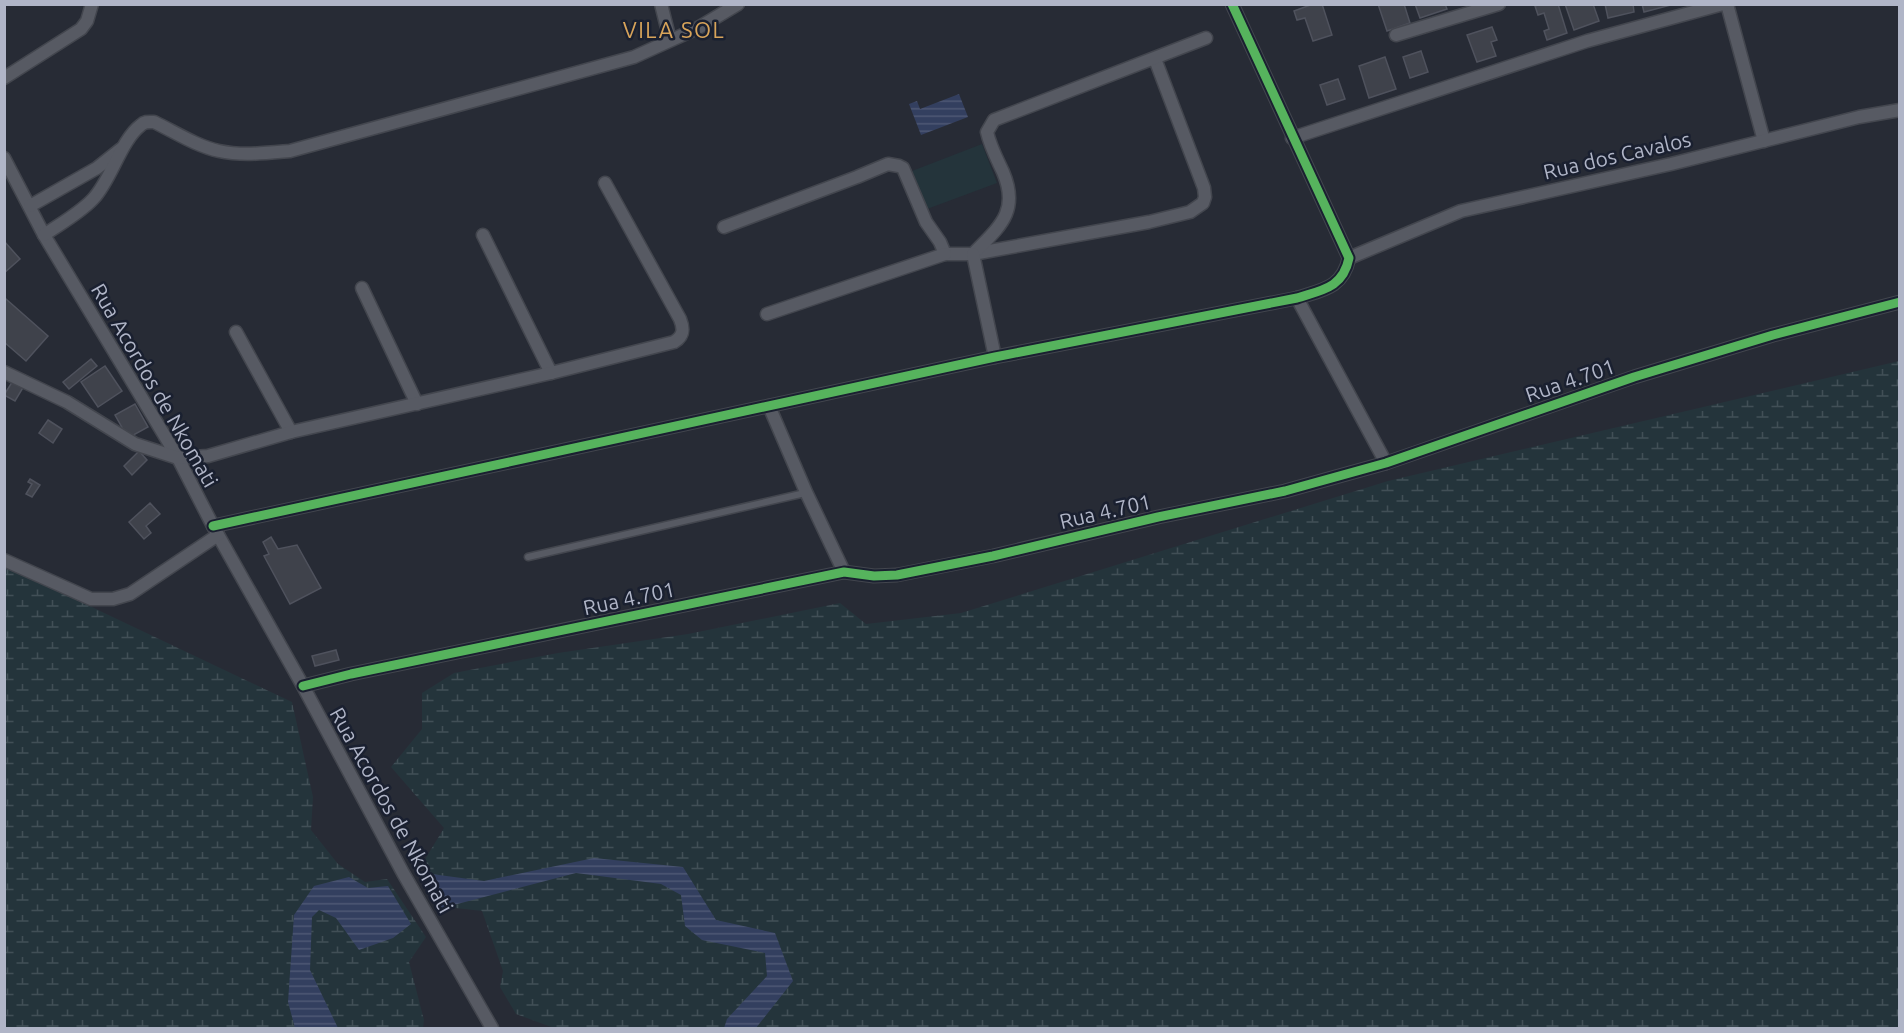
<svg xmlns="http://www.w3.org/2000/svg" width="1904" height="1033" viewBox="0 0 1904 1033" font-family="Ubuntu,sans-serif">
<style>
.grass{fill:#24343b}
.wetland{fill:url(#wetland-marsh)}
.water{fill:url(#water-rules)}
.building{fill:#3f424b;stroke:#4f525d;stroke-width:1.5}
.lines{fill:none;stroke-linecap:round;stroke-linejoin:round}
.lane-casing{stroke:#43464e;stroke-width:9}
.street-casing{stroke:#43464e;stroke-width:15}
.lane{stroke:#575a63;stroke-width:6}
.street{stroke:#575a63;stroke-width:12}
.cycleway-casing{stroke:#1a2030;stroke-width:13}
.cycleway{stroke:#56b35d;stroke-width:9}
.labels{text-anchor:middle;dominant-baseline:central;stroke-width:5;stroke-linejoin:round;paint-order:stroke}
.street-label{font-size:21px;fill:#b0b5c7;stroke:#1a2030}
.neighbourhood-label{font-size:22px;letter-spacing:1.5px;fill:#d8a45a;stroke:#1a2030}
</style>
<defs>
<pattern id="wetland-marsh" width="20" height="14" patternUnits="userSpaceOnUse" patternTransform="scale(1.5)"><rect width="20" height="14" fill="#24343b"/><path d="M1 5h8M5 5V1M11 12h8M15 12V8" fill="none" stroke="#414f56"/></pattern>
<pattern id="water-rules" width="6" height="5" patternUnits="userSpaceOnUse" patternTransform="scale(1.5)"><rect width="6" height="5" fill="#333f5f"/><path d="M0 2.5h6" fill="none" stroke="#4e5874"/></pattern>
</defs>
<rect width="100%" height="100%" fill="#272b35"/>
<polygon class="grass" points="982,144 997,183 927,209 912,171"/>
<g class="wetland">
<polygon points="1899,361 1899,1028 554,1028 516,1014 500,987 503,971 482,911 447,907 424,861 444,828 391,767 422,729 422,693 454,673 558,653 688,634 840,603 866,624 961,613 1388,481"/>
<polygon points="4,562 98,610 292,702 313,797 311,830 338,864 365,882 387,879 426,937 409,962 424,1020 423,1028 5,1028"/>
</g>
<g class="water">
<polygon points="959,94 968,117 921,135 909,104 917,101 920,109"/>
<polygon points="594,858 683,867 716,920 775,933 793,981 756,1028 724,1028 727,1019 767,976 765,953 702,940 685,926 681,895 661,884 576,873 442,908 424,873 484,881"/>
<polygon points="349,877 368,888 388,886 411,924 393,938 359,950 336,918 319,910 312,917 310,970 338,1028 295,1028 288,1002 294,915 314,886"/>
</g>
<g class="building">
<polygon points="1313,4 1322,4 1332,35 1313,41 1305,18 1297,20 1294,11"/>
<polygon points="1378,4 1404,4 1410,23 1387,31"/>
<polygon points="1415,4 1445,4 1447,9 1420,18"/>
<polygon points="1541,4 1558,4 1567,33 1547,40 1544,31 1549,29 1544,13 1538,15 1535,6"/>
<polygon points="1565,4 1593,4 1599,21 1574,30"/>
<polygon points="1605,4 1633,4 1634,12 1608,18"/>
<polygon points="1642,4 1671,4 1671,5 1644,12"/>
<polygon points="1492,27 1497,40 1491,42 1496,56 1477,62 1467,35"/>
<polygon points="1421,51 1428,72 1410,78 1403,57"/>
<polygon points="1385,57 1396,89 1369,98 1359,66"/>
<polygon points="1338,79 1345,99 1327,105 1320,85"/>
<polygon points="4,241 20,259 4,273"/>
<polygon points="6,299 48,336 26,361 4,342 4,301"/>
<polygon points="91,359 97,366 69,389 63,382"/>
<polygon points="105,366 122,391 98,407 81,382"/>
<polygon points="14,379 24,386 15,401 4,395"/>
<polygon points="135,404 148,427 128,438 115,415"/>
<polygon points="48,420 62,429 53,443 39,433"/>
<polygon points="139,451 147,460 132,475 124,466"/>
<polygon points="30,479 40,485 32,497 26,494 32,484 28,482"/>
<polygon points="150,503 160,514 146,526 151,533 144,539 129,522"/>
<polygon points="271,537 278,549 297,545 321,588 290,604 264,556 269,554 263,542"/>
<polygon points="336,650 339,660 315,666 312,656"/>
</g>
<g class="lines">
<g class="lane-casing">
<polyline id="lane" points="528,557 805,493"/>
</g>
<g class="street-casing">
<g id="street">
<polyline points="661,4 670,40"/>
<polyline points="1727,4 1764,141"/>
<polyline points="1396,35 1499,4"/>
<polyline points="4,78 81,29 87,21 92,4"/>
<polyline points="1292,138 1587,41 1723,4"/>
<polyline points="4,158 44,235 178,458 213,526 303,686 403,873 492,1028"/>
<polyline points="30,206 97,168 121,149"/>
<polyline points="724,227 857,177 888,164 899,166 903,168 926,222 940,242 945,254 973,254 1149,222 1190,212 1203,203 1205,197 1204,188 1155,59"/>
<path d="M44 235C60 224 80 213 93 199 112 179 120 141 141 125 145 121 149 122 154 122 175 132 196 146 219 151 242 156 267 153 290 151L634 57 698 28 738 4"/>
<polyline points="483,235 551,373"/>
<path d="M973 254C999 227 1020 212 1003 172 997 159 990 146 987 132L994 120 1206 38"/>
<polyline points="973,254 995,357"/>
<polyline points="1349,258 1461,211 1671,164 1859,117 1900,110"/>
<polyline points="362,288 417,404"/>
<polyline points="1297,298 1386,463"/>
<polyline points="767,314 945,254"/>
<polyline points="236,332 291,432"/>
<path d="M4 372 67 402 135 444 178 458 208 456 291 432 551 373 674 342C684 336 684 329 680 319L605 183"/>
<polyline points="769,406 806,492 844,572"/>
<path d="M213 526 995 357 1297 298C1322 290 1343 288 1349 258L1232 4"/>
<polyline points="4,560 91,599 113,599 130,594 218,535"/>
<polyline points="303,686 351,674 844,572 874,576 897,575 993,556 1158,517 1285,491 1386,463 1634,377 1773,335 1900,302"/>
</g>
</g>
<use href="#lane" class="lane"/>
<use href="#street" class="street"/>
<g class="cycleway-casing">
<g id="cycleway">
<path d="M213 526 995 357 1297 298C1322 290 1343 288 1349 258L1232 4"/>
<polyline points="303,686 351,674 844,572 874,576 897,575 993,556 1158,517 1285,491 1386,463 1634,377 1773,335 1900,302"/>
</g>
</g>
<use href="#cycleway" class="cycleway"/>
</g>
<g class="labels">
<g class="street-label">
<text transform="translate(1617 155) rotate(-13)">Rua dos Cavalos</text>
<text transform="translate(1570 380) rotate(-19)">Rua 4.701</text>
<text transform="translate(155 385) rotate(60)">Rua Acordos de Nkomati</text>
<text transform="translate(1105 511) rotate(-13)">Rua 4.701</text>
<text transform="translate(629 598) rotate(-12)">Rua 4.701</text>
<text transform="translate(392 810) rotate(61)">Rua Acordos de Nkomati</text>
</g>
<g class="neighbourhood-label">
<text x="674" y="29">VILA SOL</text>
</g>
</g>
<rect width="1904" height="1033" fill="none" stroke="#b0b5c7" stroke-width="12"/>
</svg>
